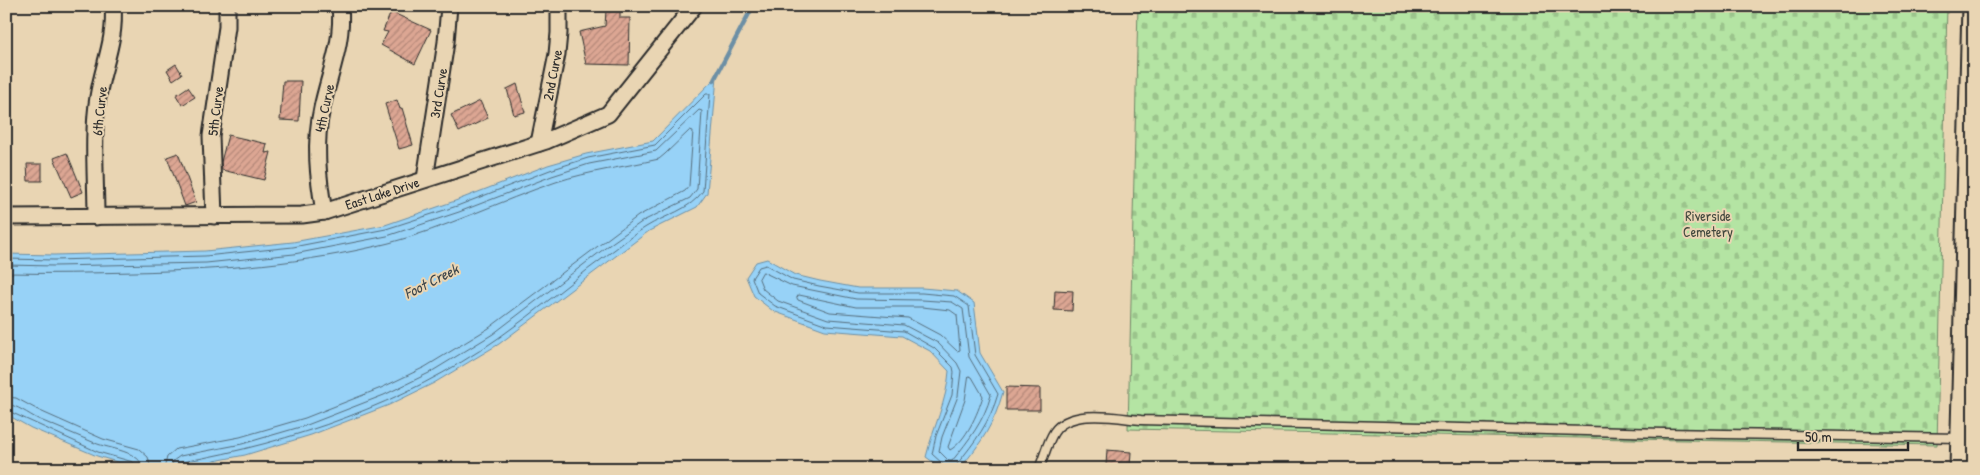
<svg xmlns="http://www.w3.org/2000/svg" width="1980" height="475" viewBox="0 0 1980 475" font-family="'Patrick Hand',sans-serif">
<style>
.cemetery{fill:url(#cemetery-stones);stroke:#708867}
.water{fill:#97d2f7;stroke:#6c8fa5}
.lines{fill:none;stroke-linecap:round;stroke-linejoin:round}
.shore{stroke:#566e7d;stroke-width:1}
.stream{stroke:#6c8fa5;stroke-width:4.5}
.building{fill:url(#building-hatch);stroke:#2b2b2b}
.service-casing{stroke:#2b2b2b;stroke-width:11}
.minor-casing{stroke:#2b2b2b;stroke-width:19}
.secondary-casing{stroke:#2b2b2b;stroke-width:25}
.service{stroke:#e9d5b3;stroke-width:8}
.minor{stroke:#e9d5b3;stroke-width:15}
.secondary{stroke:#e9d5b3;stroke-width:21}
.labels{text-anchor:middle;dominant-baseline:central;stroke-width:4;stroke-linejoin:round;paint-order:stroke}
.street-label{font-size:14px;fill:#2b2b2b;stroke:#e9d5b3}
.park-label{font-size:14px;fill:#40473d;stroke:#e9d5b3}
.water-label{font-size:15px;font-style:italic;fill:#3b444a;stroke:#e9d5b3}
</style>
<defs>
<pattern id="cemetery-stones" width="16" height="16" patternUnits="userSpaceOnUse" patternTransform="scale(1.25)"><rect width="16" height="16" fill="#b4e4a3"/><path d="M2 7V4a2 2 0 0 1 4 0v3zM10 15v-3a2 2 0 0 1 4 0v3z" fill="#9bc48c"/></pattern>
<pattern id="building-hatch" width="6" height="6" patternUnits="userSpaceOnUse" patternTransform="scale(1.25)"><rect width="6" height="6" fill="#dca693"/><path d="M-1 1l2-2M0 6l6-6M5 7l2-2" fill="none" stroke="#b38778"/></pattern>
</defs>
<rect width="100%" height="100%" fill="#e9d5b3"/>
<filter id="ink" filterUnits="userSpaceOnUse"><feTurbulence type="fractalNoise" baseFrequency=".02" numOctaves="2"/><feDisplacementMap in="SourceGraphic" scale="10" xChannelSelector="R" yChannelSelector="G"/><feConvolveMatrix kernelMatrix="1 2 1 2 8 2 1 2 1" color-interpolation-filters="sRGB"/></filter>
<g filter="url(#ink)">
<polygon class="cemetery" points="1138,6 1947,6 1937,445 1128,429"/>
<g class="water">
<polygon points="717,76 707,193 697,207 649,231 499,344 434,383 389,405 311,435 245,455 204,463 168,469 134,467 97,456 31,428 6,414 6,254 54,255 205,251 293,242 385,225 455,201 548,165 586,154 653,141"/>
<path d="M767 259 795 275 820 281 858 288H922L957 291 974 303 980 353 1003 392C994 424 982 442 961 467H940L926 457C933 428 947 401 949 371L930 351 902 336 825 330 773 311 754 296 746 277 756 262Z"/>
</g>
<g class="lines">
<g class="shore">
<path d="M6 259 54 260 205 256 293 247 386 229 457 206 550 170 588 158 655 145 706 94H710L703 191C690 210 665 215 646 227 636 233 627 240 618 247 577 276 539 310 497 339 404 404 293 442 182 462L178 464V469"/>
<polyline points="6,265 54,266 206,263 294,254 387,236 459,212 552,176 589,164 656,151 699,110 702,111 697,189 690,198 643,221 613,242 493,334 429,373 384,395 307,425 242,444 180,456 173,461 171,469"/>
<path d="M763 272 792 286 856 299 922 300 952 302 963 309 969 357 991 395C984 421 969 440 952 461H949L939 451 942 437 958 396 961 371 957 363 938 343 904 325 828 319 778 301 763 289 759 279Z"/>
<path d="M6 273C49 274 92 273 135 272 220 270 306 264 389 243 446 228 500 201 556 182 590 171 624 167 659 159L665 154 690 130 693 131 689 186 685 191 638 216 489 328 425 367 381 388 305 418 240 437 176 449 167 457 164 469"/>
<polygon points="799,295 856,307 922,307 950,310 957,315 960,350 957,351 940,335 908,318 830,312 798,300 797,298"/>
<path d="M969 376 972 377 983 396C978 413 966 441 950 450L948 447 965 400Z"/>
<polyline points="6,397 16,398 40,411 103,439 139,449 148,457 151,469"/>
<path d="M6 404C17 405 28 414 38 419 57 427 76 435 95 443 109 449 142 451 143 469"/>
<polyline points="6,410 98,452 133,462 137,469"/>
<path d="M944 469 943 464 932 454 936 436 952 395 954 372 953 367 934 348 904 331 827 325 775 306 758 293 752 278 759 267 766 265 793 280 819 286 858 293H922L954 296 969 306 975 355 998 394C990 422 975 442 957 464V469"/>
</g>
<polyline class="stream" points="714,80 753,6"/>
</g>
<g class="building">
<polygon points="606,10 620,10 620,18 630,18 629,65 586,64 579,32 605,26"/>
<polygon points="391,12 431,30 415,64 381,45 388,32 383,31"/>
<polygon points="176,64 182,74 173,80 167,70"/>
<polygon points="283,81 301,81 299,121 280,120"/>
<polygon points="517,84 525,112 514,115 507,89"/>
<polygon points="188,87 195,97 182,105 176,95"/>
<polygon points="397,100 400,109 402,108 413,145 399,149 385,104"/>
<polygon points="480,101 488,118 459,132 451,115"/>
<polygon points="228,135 267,144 265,153 271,152 264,180 222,170 221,162"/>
<polygon points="67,153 83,192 71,197 54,158"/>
<polygon points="178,153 196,202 185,206 167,157"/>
<polygon points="27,164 42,164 42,181 28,181"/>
<polygon points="1055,290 1073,291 1072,311 1054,310"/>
<polygon points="1006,387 1040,388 1040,410 1006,410"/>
<polygon points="1107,450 1131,452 1130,467 1106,465"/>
</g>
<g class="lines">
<g class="service-casing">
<path id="service" d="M1039 469C1044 457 1047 443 1054 432 1070 408 1117 418 1141 420L1664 433 1960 438"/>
</g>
<g class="minor-casing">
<g id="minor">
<polyline points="539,143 557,54 559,33 559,6"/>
<polyline points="425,179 446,42 449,6"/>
<path d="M324 212C318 177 314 143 322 108 329 74 344 42 340 6"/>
<polyline points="214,216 211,136 227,27 227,6"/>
<polyline points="6,217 302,215 324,212 546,141 608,114 694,6"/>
<path d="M96 217C96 180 92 134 98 97 103 65 116 40 113 6"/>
</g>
</g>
<g class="secondary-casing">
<polyline id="secondary" points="1961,469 1973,6"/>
</g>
<use href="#service" class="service"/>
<use href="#minor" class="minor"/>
<use href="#secondary" class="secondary"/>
</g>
</g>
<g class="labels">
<g class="street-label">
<text transform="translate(552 75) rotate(-79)">2nd Curve</text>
<text transform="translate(438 93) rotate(-81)">3rd Curve</text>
<text transform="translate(324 108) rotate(-78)">4th Curve</text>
<text transform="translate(99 111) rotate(-84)">6th Curve</text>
<text transform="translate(215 111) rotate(-83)">5th Curve</text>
<text transform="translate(382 193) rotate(-18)">East Lake Drive</text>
</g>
<g class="park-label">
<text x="1708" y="215">Riverside<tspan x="1708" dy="16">Cemetery</tspan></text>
</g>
<g class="water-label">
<text transform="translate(431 281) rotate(-27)">Foot Creek</text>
</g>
</g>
<rect width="1980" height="475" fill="none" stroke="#e9d5b3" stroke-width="25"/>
<rect x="12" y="12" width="1955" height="450" fill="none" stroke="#2b2b2b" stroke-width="2" filter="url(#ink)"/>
<path d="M1798 442v8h110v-8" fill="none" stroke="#2b2b2b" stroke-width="2.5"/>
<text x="1805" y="442" font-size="15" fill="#2b2b2b" stroke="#e9d5b3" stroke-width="4" paint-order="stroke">50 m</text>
</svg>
